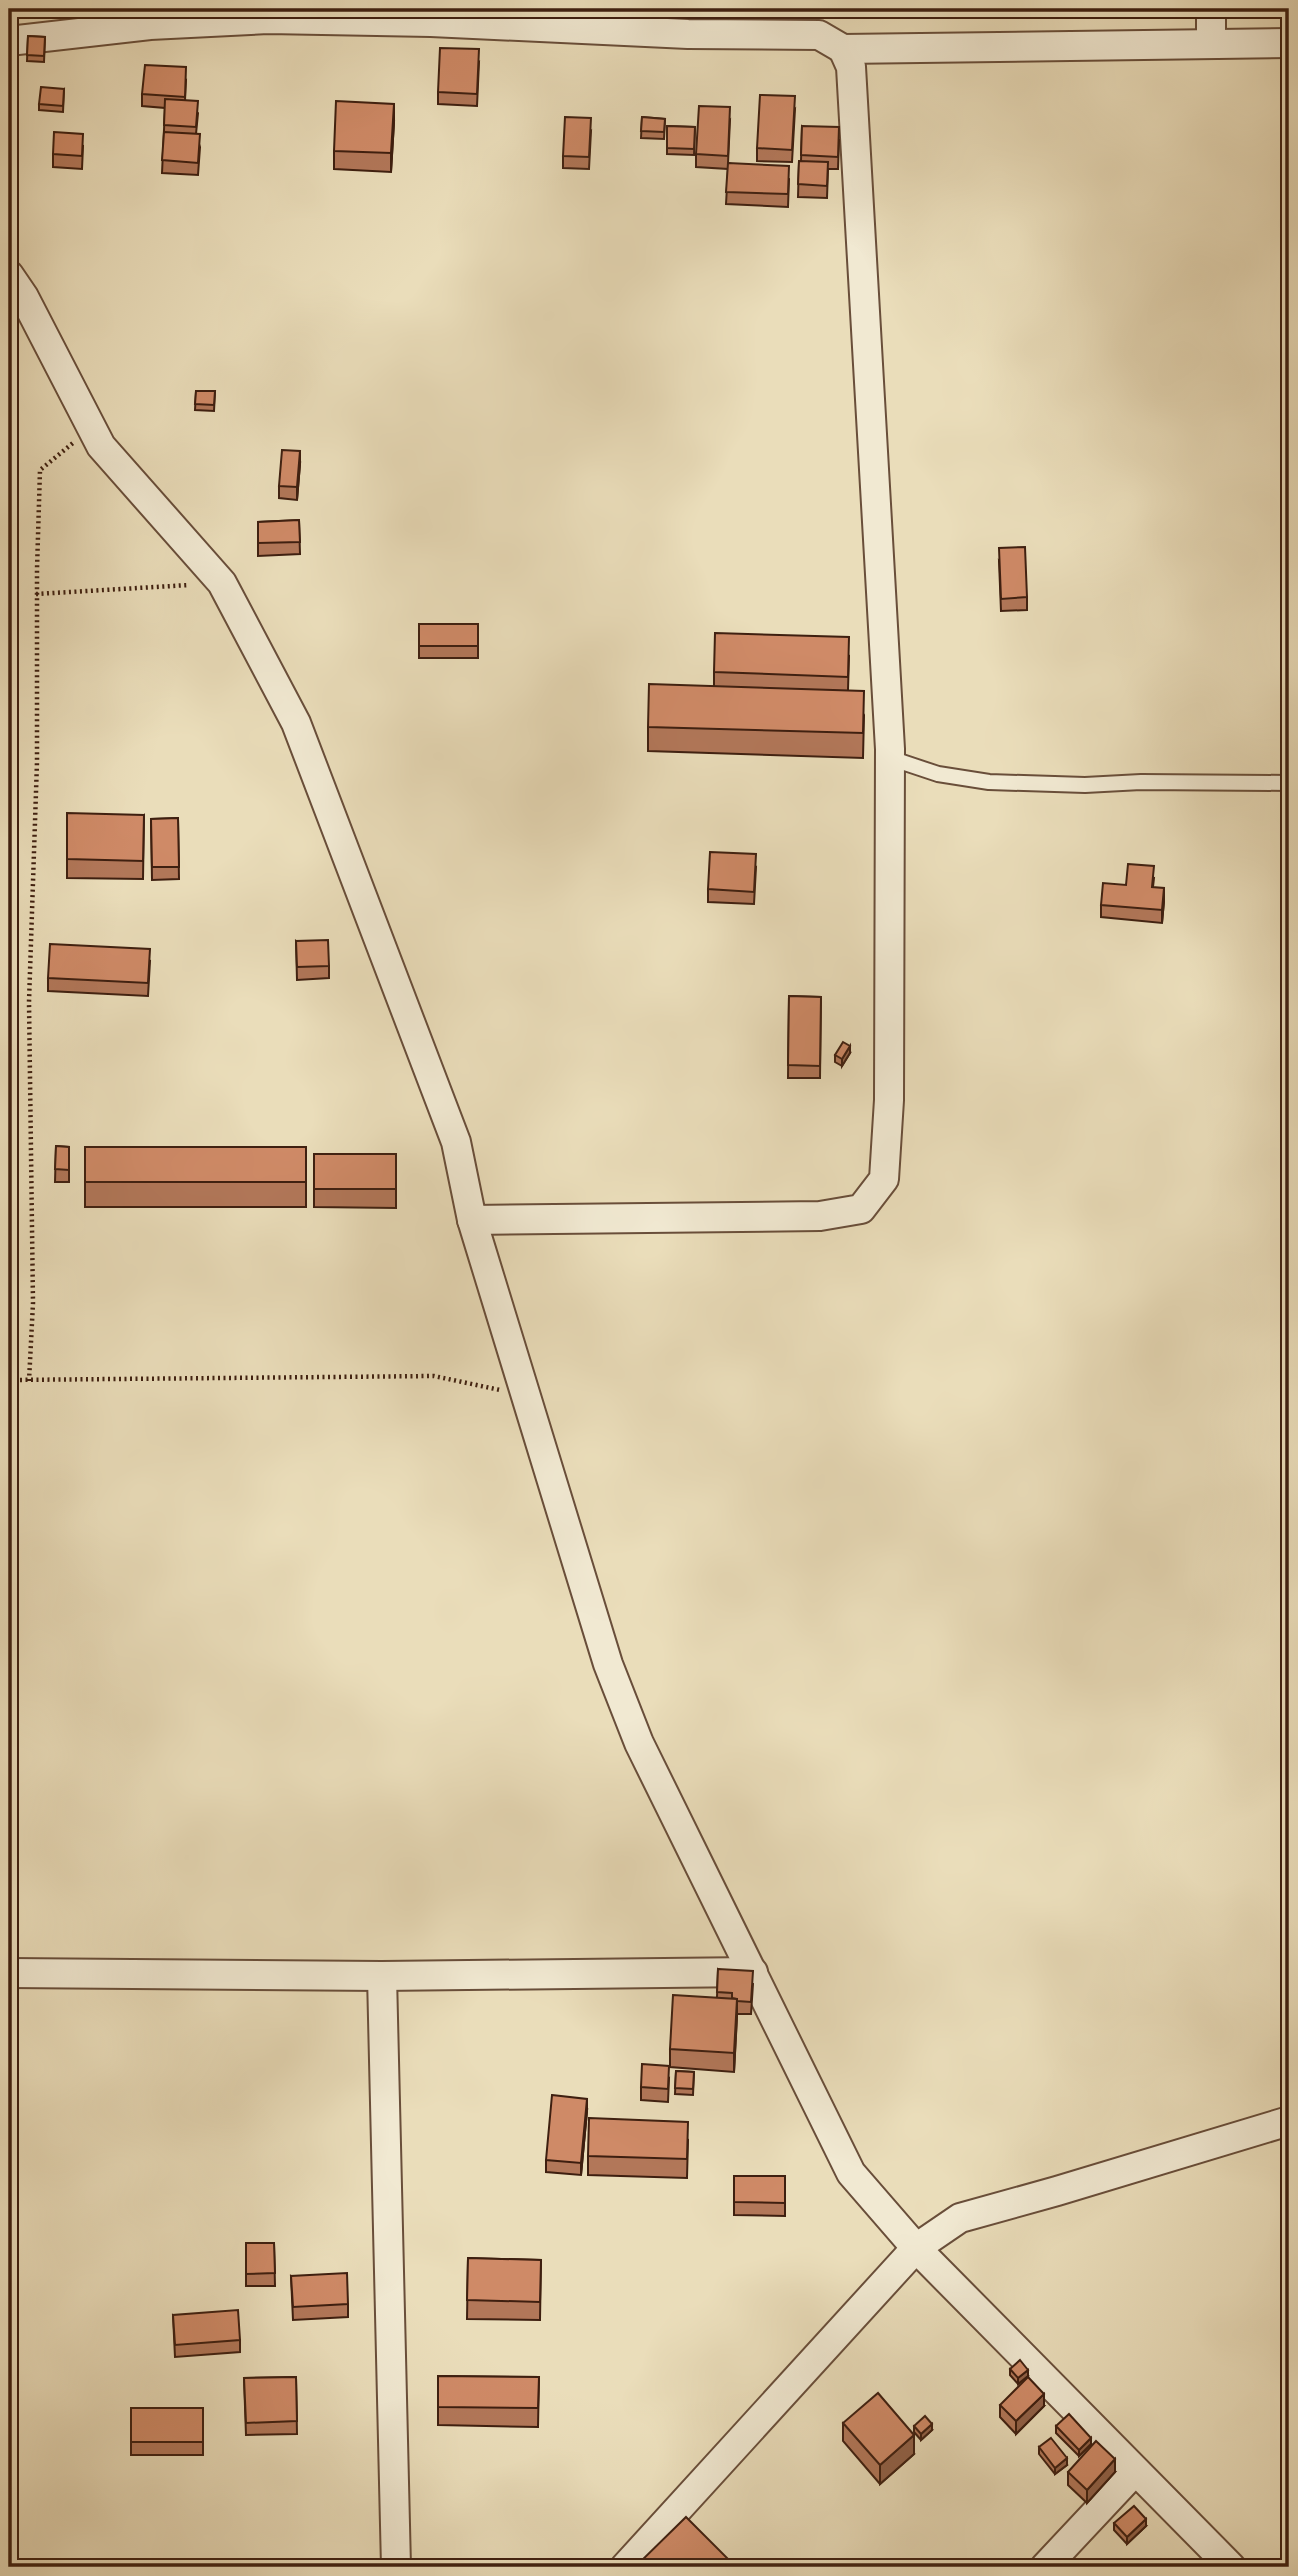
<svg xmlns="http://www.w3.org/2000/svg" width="1298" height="2576" viewBox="0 0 1298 2576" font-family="'Old Standard TT',serif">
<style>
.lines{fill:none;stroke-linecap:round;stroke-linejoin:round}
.service-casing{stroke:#694e3a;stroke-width:18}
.minor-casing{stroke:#694e3a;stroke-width:32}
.path{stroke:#3e1f10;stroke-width:4.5;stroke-dasharray:2 3.5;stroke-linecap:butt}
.service{stroke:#f1e9d2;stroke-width:14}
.minor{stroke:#f1e9d2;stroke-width:28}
.wall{fill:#b27759;stroke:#3e1f10;stroke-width:2}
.shaded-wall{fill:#916148;stroke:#3e1f10;stroke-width:2}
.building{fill:#cf8a67;stroke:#3e1f10;stroke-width:2}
</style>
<rect width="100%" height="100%" fill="#eaddba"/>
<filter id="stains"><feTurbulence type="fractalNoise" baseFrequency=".00286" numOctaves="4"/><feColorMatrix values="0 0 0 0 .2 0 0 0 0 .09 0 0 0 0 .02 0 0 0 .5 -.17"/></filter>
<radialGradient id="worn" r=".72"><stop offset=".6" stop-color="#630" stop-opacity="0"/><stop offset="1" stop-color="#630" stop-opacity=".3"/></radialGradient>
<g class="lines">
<g class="service-casing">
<polyline id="service" points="890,758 938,774 989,782 1085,785 1141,782 1289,783"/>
</g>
<g class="minor-casing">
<g id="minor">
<polyline points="1211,9 1211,44"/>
<polyline points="9,41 150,25 268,19 431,22 688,34 819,35 843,49 1289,43"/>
<polyline points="9,275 24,297 101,446 222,583 296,723 456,1142 472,1220 608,1664 639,1743 851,2173 916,2248 1231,2567"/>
<polyline points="472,1220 820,1216 861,1209 884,1179 889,1100 890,749 851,67 843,49"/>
<polyline points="9,1973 382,1976 753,1972"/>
<polyline points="382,1976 396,2567"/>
<polyline points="625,2567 916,2248 960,2218 1057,2191 1289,2121"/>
<polyline points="1045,2567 1135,2471"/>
</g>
</g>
<g class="path">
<polyline points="36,594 189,585"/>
<polyline points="9,1380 434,1376 500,1390"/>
<polyline points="29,1381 33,1303 29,1002 37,762 37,569 40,470 73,443"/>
</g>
<use href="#service" class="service"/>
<use href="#minor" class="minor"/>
</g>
<g class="wall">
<polygon points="28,36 45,37 44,62 27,61"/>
<polygon points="479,62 477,106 438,104 438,92"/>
<polygon points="186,80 185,100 198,113 196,134 200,147 198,175 162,173 165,108 142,106 142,94"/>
<polygon points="64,89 63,112 39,110 39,104"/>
<polygon points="795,109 792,162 757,161 757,148"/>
<polygon points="642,117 665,119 664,139 641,138"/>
<polygon points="730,120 728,163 789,179 788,207 726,204 728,169 696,167 696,154"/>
<polygon points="394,122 391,172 334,169 334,151"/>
<polygon points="667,126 695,127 694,155 667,154"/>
<polygon points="802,126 839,140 838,169 828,169 827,198 798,197 799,161 801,161"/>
<polygon points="591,131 589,169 563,168 563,156"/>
<polygon points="83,146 82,169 53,167 53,154"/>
<polygon points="196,391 215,391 214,411 195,410"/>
<polygon points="300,464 297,500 279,498 279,486"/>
<polygon points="299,520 300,554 258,556 258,522"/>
<polygon points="999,561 1027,597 1027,610 1001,611"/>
<rect x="419" y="624" width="59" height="34"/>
<polygon points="849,656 848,690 864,715 863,758 648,751 648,727 714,686 714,672"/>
<polygon points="9,806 13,841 13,860 9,860"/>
<polygon points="144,815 143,879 67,878 67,859"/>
<polygon points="178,818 179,879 152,880 151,819"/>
<polygon points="756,867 754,904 708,902 708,889"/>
<polygon points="1154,878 1153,887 1164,901 1162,923 1101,917 1101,905 1126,885"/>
<polygon points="1289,878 1289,925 1284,925 1283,891"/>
<polygon points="296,941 329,966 329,978 297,980"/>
<polygon points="150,961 148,996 48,991 48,978"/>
<polygon points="789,996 821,997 820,1078 788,1078"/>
<polygon points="850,1053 842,1066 835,1062 835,1055"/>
<polygon points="56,1146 69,1147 69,1182 55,1182"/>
<rect x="85" y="1147" width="221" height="60"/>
<polygon points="314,1154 396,1154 396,1208 314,1207"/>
<polygon points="718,1969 753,1984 751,2014 737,2014 734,2072 670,2067 670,2049 717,1997"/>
<polygon points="676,2071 694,2072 693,2095 675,2094"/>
<polygon points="669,2078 668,2102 641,2100 641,2087"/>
<polygon points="587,2111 581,2175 546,2172 546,2160"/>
<polygon points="688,2140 687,2178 588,2175 588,2156"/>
<polygon points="734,2176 785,2176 785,2216 734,2215"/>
<polygon points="246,2243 274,2243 275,2286 246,2286"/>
<polygon points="468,2258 541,2260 540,2320 467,2319"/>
<polygon points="291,2276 348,2304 348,2317 293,2320"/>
<polygon points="173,2315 240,2340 240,2352 175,2357"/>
<polygon points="1010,2369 1028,2376 1018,2384 1010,2375"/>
<polygon points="438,2376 539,2377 538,2427 438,2425"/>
<polygon points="296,2377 297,2434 246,2435 244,2378"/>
<polygon points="1000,2405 1044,2406 1016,2434 1000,2417"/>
<rect x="131" y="2408" width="72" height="47"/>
<polygon points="843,2423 914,2454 880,2484 843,2441"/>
<polygon points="914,2426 932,2430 921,2440 914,2432"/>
<polygon points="1056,2426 1091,2444 1079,2456 1056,2433"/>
<polygon points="1039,2447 1067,2465 1055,2474 1039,2454"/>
<polygon points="1068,2472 1115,2472 1087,2503 1068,2485"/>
<polygon points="1114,2523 1146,2526 1127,2544 1114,2530"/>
</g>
<g class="shaded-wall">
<polygon points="394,104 394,122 391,172 391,153"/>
<polygon points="300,451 300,464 297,500 297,487"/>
<polygon points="1164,888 1164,901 1162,923 1162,910"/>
<polygon points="850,1046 850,1053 842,1066 842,1059"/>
<polygon points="737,1999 737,2017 734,2072 734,2053"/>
<polygon points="587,2099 587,2111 581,2175 581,2163"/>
<polygon points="1028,2370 1028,2376 1018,2384 1018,2378"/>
<polygon points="1044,2394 1044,2406 1016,2434 1016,2421"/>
<polygon points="932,2424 932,2430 921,2440 921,2434"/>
<polygon points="914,2435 914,2454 880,2484 880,2465"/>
<polygon points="1091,2438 1091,2444 1079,2456 1079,2450"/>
<polygon points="1067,2458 1067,2465 1055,2474 1055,2468"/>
<polygon points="1115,2459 1115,2472 1087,2503 1087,2490"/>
<polygon points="1146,2519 1146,2526 1127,2544 1127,2537"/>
</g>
<g class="building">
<polygon points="28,36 45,37 44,56 27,55"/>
<polygon points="440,48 479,49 477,94 438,92"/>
<polygon points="145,65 186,67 185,97 142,94"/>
<polygon points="41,87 64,89 63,106 39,104"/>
<polygon points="760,95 795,96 792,150 757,148"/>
<polygon points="165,99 198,101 196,127 164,125"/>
<polygon points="336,101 394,104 391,153 334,151"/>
<polygon points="699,106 730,107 728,156 696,154"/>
<polygon points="565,117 591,118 589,157 563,156"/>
<polygon points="642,117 665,119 664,132 641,131"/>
<polygon points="667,126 695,127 694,149 667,148"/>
<polygon points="802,126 839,127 838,157 801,155"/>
<polygon points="54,132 83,134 82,156 53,154"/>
<polygon points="164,132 200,134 198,163 162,160"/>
<polygon points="799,161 828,162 827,186 798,184"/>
<polygon points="728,163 789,166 788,194 726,192"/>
<polygon points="196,391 215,391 214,405 195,404"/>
<polygon points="282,450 300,451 297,487 279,486"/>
<polygon points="299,520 300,542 258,543 258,522"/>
<polygon points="1025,547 1027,597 1001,599 999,548"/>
<rect x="419" y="624" width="59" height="22"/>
<polygon points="715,633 849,637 848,677 714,672"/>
<polygon points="649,684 864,691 863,733 648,727"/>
<polygon points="9,806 11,806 13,841 9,841"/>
<polygon points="67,813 144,815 143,861 67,859"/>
<polygon points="178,818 179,867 152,867 151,819"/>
<polygon points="710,852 756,854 754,892 708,889"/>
<polygon points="1128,864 1154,866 1152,887 1164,888 1162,910 1101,905 1103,883 1126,885"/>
<polygon points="1289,878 1289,913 1284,913 1283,879"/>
<polygon points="328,940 329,966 297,967 296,941"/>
<polygon points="50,944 150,949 148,983 48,978"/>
<polygon points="789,996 821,997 820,1066 788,1065"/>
<polygon points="843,1042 850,1046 842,1059 835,1055"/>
<polygon points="56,1146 69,1147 69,1170 55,1169"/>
<rect x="85" y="1147" width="221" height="35"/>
<rect x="314" y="1154" width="82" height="35"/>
<polygon points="718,1969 753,1971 751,2002 737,2001 737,1999 732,1998 732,1993 717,1992"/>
<polygon points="673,1995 737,1999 734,2053 670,2049"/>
<polygon points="642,2064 669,2066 668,2089 641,2087"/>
<polygon points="676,2071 694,2072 693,2089 675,2088"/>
<polygon points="552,2095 587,2099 581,2163 546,2160"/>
<polygon points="589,2118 688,2122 687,2159 588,2156"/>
<polygon points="734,2176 785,2176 785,2203 734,2202"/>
<polygon points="246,2243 274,2243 275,2273 246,2274"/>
<polygon points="468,2258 541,2260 540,2302 467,2300"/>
<polygon points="347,2273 348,2304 293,2307 291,2276"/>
<polygon points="238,2310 240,2340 175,2345 173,2315"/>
<polygon points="1020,2360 1028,2370 1018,2378 1010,2369"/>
<polygon points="438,2376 539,2377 538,2408 438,2407"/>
<polygon points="296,2377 297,2421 246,2423 244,2378"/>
<polygon points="1028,2377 1044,2394 1016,2421 1000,2405"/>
<polygon points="878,2393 914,2435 880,2465 843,2423"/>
<rect x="131" y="2408" width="72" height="34"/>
<polygon points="1069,2414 1091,2438 1079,2450 1056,2426"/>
<polygon points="925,2416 932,2424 921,2434 914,2426"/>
<polygon points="1051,2438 1067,2458 1055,2468 1039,2447"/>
<polygon points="1096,2441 1115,2459 1087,2490 1068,2472"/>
<polygon points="1134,2506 1146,2519 1127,2537 1114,2523"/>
<polygon points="686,2517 736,2567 635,2567"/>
</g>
<rect width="1298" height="2576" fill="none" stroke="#eaddba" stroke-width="35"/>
<rect x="10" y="10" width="1277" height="2555" fill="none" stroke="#3e1f10" stroke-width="3.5"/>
<rect x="18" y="18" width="1263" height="2541" fill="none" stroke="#3e1f10" stroke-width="2"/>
<rect width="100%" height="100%" filter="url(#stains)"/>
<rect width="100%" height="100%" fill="url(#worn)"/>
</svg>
